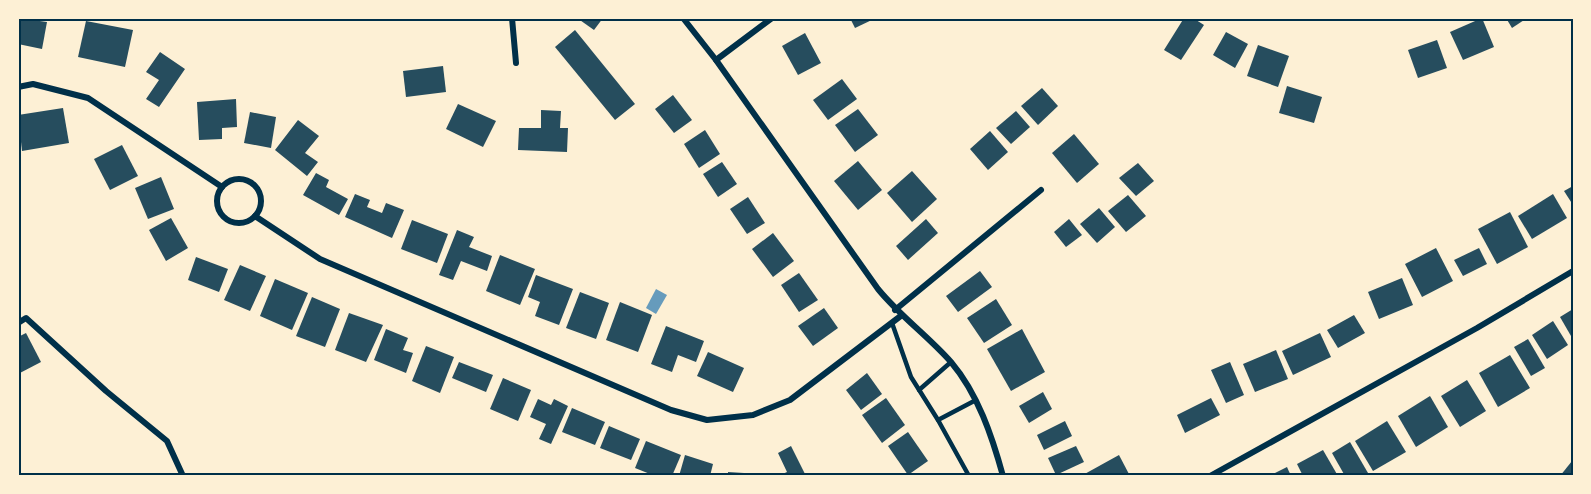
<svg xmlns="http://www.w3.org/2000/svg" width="1591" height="494" viewBox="0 0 1591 494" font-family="Raleway,sans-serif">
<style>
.water{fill:#669bbc}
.building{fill:#264d5e}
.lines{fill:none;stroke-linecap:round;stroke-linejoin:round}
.service{stroke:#003049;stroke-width:4.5}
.minor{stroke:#003049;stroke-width:6}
.neatline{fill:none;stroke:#003049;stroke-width:2}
</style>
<rect width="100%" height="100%" fill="#fdf0d5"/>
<polygon class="water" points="656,289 667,295 656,314 646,308"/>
<g class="building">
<polygon points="18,18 47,22 42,49 18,44"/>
<polygon points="577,18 603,18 594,30"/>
<polygon points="850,18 876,18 855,28"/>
<polygon points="1184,18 1193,18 1204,25 1181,60 1164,50"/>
<polygon points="1482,18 1494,47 1463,60 1450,32"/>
<polygon points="1506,18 1527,18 1512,28"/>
<polygon points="86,21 133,30 125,67 78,57"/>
<polygon points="575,30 635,104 615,120 555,47"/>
<polygon points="1226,32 1248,44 1235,68 1213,55"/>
<polygon points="805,33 821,63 798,75 782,46"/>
<polygon points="1437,40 1447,68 1418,78 1408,50"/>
<polygon points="1258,45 1289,56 1278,87 1247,76"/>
<polygon points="160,52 185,69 159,107 146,99 159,80 146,72"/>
<polygon points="443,66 446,92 406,97 403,71"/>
<polygon points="842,79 857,99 828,120 813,100"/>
<polygon points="1287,86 1322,97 1314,123 1279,113"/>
<polygon points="1042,88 1058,106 1038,125 1021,106"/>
<polygon points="673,95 692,120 674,133 655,109"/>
<polygon points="236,99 237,127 222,128 222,139 199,140 197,102"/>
<polygon points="458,104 496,121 483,147 446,129"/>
<polygon points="63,108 69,143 22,151 18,115"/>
<polygon points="858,109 878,135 855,152 835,125"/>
<polygon points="541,110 561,111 560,128 568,128 567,152 518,150 519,128 541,128"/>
<polygon points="1016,111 1030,127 1011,144 996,128"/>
<polygon points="250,112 276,117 271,148 244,143"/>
<polygon points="298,120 319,136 305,153 318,162 307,176 275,150"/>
<polygon points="705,130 720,154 699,168 684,144"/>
<polygon points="990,131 1008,152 988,170 970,149"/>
<polygon points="1074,134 1099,164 1077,183 1052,153"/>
<polygon points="122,145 138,176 110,190 94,159"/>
<polygon points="858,161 882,190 858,210 834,181"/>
<polygon points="722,162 737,184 718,197 703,174"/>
<polygon points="1138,163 1154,181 1136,196 1119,178"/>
<polygon points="912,171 937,199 912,222 887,193"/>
<polygon points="316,173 329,180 326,187 348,199 339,215 303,195"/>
<polygon points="161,177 174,209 148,219 135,188"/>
<polygon points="1573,186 1573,205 1564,191"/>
<polygon points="355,194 370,200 367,207 382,213 386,203 404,210 392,238 345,217"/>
<polygon points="1553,194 1567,218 1532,239 1518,216"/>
<polygon points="1128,195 1146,216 1126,232 1108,211"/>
<polygon points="748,197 765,223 747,234 730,209"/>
<polygon points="1099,208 1115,227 1097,243 1080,224"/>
<polygon points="1510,212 1528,247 1497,264 1478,229"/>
<polygon points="171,218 188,248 166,261 149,230"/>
<polygon points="926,219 938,233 908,260 896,246"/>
<polygon points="1069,219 1082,235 1066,247 1054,232"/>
<polygon points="412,220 448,234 437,263 401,249"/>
<polygon points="457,230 474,237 469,247 492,256 487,271 461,261 453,280 439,275"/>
<polygon points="773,233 794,261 773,277 752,249"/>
<polygon points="1436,248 1453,281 1422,297 1405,264"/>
<polygon points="1479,248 1487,264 1463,276 1454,260"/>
<polygon points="500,255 535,269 520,305 486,291"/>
<polygon points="196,257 228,269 219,292 188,280"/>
<polygon points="240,265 266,276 250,311 224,300"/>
<polygon points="980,271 992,287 958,312 946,296"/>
<polygon points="799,273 818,300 799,312 781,285"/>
<polygon points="536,275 573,289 559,325 535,316 540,302 528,297"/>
<polygon points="1402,278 1413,305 1379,319 1368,292"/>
<polygon points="275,279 308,293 292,330 260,316"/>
<polygon points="580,292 609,303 596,339 566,328"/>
<polygon points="312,297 340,309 325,347 296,336"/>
<polygon points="996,299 1012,325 984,343 967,318"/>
<polygon points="620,302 652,315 638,352 606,340"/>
<polygon points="824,308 838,328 813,346 798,326"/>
<polygon points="1573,309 1573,335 1571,336 1560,317"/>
<polygon points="349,313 383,325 366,362 335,350"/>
<polygon points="1354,315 1365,333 1338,348 1327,330"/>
<polygon points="1553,321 1568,345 1547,359 1532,335"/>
<polygon points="666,326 704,341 696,362 678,355 672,372 651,364"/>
<polygon points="386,329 408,338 403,350 413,353 406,373 374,360"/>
<polygon points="1022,329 1045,372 1011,391 987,349"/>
<polygon points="26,333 41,362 18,374 18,337"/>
<polygon points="1320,333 1331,357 1293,375 1282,351"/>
<polygon points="1528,339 1545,368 1531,376 1514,347"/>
<polygon points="426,346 454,357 440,393 412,381"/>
<polygon points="1276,350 1288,379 1255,392 1243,364"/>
<polygon points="708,352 744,368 733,392 697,376"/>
<polygon points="1510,355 1530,388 1498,407 1479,373"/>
<polygon points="459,362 493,375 486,392 452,378"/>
<polygon points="1230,362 1244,395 1226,403 1211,370"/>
<polygon points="867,373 882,394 861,410 846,390"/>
<polygon points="503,378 531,390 518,421 490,409"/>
<polygon points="1467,380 1486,411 1460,427 1441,396"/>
<polygon points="1043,392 1052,409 1029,423 1019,406"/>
<polygon points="1430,396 1448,427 1416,447 1398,416"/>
<polygon points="886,398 905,425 882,443 862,415"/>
<polygon points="1211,398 1220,415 1185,433 1177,415"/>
<polygon points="538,399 551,405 554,399 568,406 551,444 539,439 546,424 530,417"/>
<polygon points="572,408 605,422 595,445 562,432"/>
<polygon points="1065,421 1072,436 1044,450 1037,435"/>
<polygon points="1387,421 1406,452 1373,471 1355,441"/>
<polygon points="609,426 640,439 631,460 600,448"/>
<polygon points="908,432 928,461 908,475 888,446"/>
<polygon points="646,441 681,455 672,476 655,476 635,468"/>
<polygon points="1350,442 1368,473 1363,476 1345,476 1332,453"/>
<polygon points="791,446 806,476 778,476 787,472 778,453"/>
<polygon points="1076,446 1084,462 1056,475 1048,458"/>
<polygon points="1323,450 1338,476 1303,476 1297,464"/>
<polygon points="685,455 713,464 710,476 679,476"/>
<polygon points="1119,455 1130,476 1081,476"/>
<polygon points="1572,461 1573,476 1560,476"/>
<polygon points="1287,467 1291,476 1269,476"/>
<polygon points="728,472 760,474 760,476 728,476"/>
</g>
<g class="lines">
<g class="service">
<polyline points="892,323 911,377 938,420 969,476"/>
<polyline points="919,390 951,362"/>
<polyline points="938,420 976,400"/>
</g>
<g class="minor">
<polyline points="512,18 516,63"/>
<path d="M683 18 716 60 878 289C900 316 928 336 951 362 978 394 992 436 1003 476"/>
<polyline points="716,60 772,18"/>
<polyline points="18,87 33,84 88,98 222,187"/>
<circle cx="239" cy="201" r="22"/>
<polyline points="255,216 320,259 671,410 707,420 753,415 790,400 902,315"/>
<polyline points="895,310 1041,190"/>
<polyline points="18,323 26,318 106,391 167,441 183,476"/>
<polyline points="1210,476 1477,328 1573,271"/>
</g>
</g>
<rect width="1591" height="494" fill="none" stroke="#fdf0d5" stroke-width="39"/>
<rect x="20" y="20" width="1552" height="454" class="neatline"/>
</svg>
